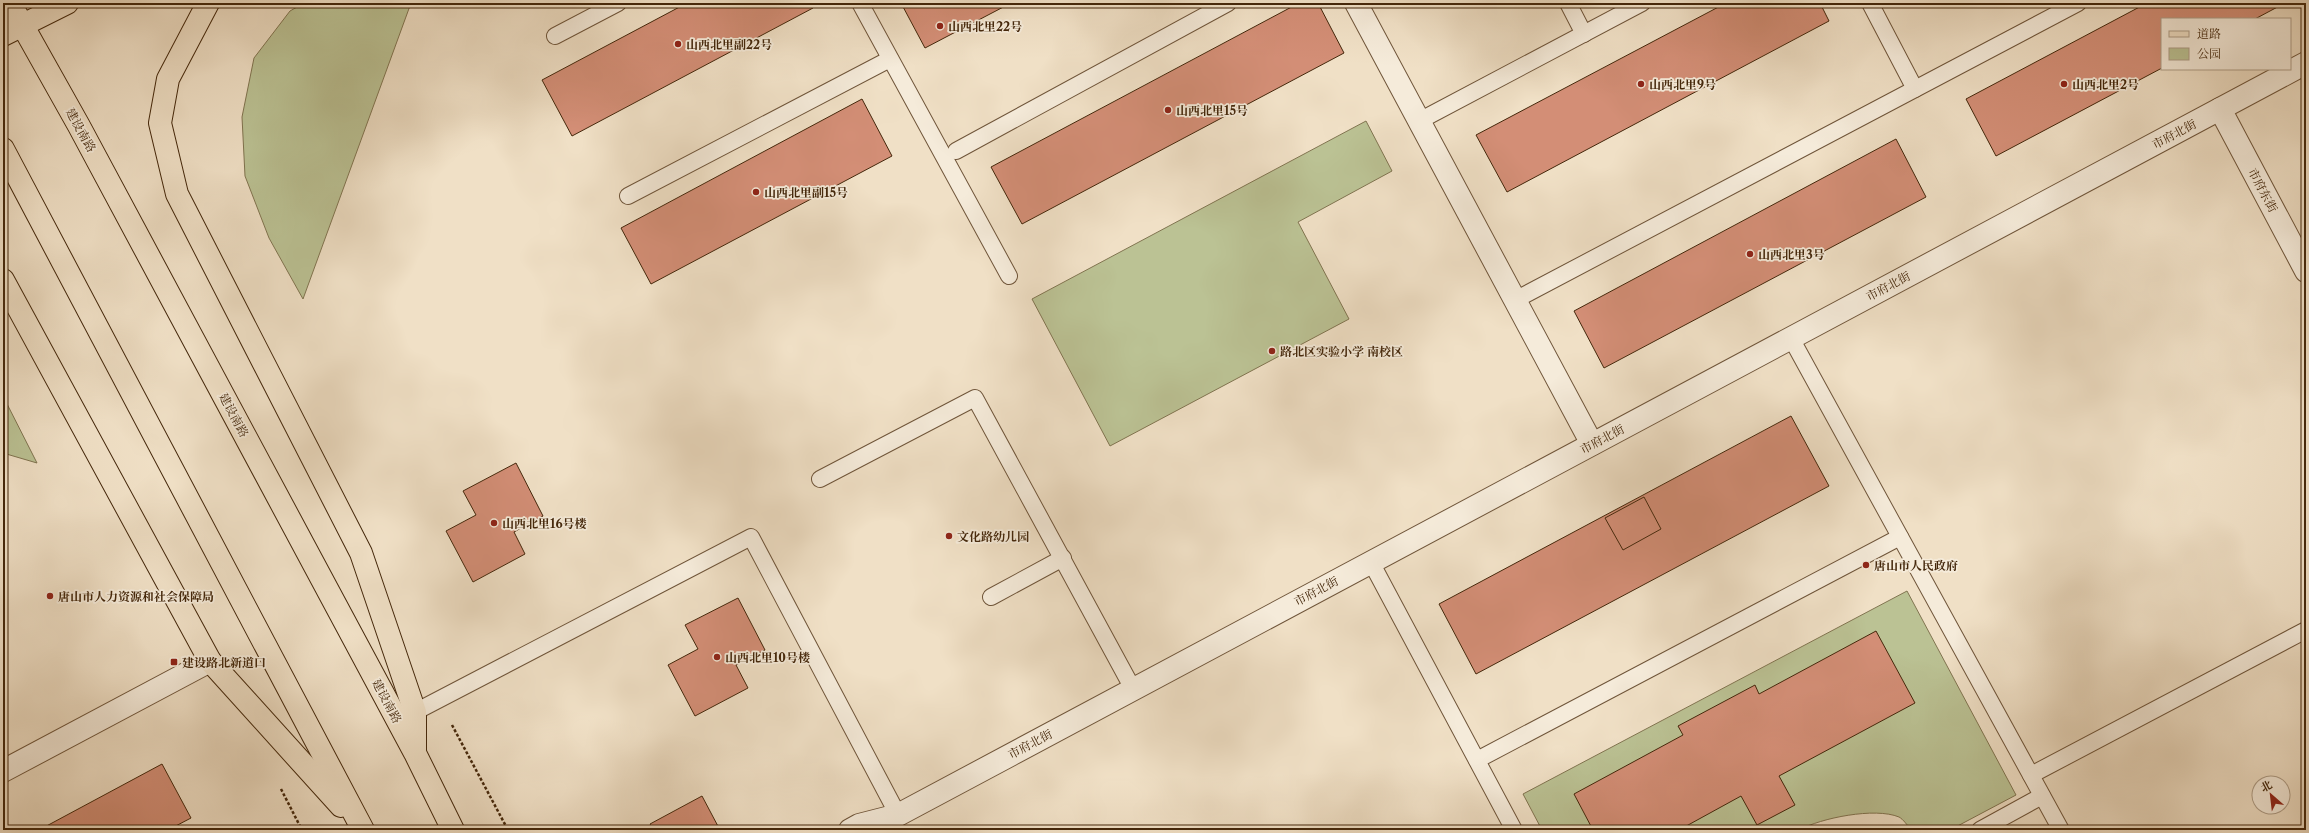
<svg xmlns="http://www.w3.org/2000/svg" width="2309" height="833" viewBox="0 0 2309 833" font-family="'Libre Caslon Text','Noto Serif SC',serif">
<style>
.green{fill:#bbc294;stroke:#807450}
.building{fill:#d38e76;stroke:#44270b}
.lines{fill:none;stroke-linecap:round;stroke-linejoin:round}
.lane-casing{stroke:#6f553a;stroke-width:18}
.street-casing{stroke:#6f553a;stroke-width:24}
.primary-casing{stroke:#44270b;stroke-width:24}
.path{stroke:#44270b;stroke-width:2.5;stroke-dasharray:3 2;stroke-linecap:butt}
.lane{stroke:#f5ebda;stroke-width:16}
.street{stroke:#f5ebda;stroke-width:22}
.primary{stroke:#f0e0c6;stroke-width:22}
.poi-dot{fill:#8f2418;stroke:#f5ebda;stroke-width:1.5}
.labels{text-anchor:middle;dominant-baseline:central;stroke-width:3.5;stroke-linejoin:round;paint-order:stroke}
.poi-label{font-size:12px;font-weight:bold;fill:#44270b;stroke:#f5ebda;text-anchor:start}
.street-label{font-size:12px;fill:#44270b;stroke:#f5ebda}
</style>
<rect width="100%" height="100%" fill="#f0e0c6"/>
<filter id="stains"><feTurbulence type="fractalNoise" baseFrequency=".005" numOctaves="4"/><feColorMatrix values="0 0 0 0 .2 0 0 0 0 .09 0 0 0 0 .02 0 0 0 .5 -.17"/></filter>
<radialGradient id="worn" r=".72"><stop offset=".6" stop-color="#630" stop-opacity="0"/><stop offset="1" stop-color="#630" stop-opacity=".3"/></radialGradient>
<g class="green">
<polygon points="304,3 411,3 303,299 269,238 245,176 242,117 254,58 290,11"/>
<polygon points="1366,121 1392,171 1298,222 1349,319 1110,446 1032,299"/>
<polygon points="3,396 37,463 3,453"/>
<path d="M1907 591 2016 795 1950 830H1911C1908 826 1903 819 1899 817 1875 807 1821 818 1799 830H1542L1523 794Z"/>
</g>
<g class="building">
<polygon points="687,3 811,3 813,8 572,136 542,80"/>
<polygon points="901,3 1011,3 925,48"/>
<polygon points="1299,3 1318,3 1344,53 1022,224 991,167"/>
<polygon points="1726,3 1820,3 1829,21 1507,192 1476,135"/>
<polygon points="2147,3 2285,3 2255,19 2162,19 2162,68 1996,156 1966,99"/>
<polygon points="862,99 892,156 651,284 621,228"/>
<polygon points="1896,139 1926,197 1604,368 1574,311"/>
<polygon points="1791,416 1829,486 1476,674 1439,604"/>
<polygon points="516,463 543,516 514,532 525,554 473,582 446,531 476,515 463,491"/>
<polygon points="1644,497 1661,529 1623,550 1605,518"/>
<polygon points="738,598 765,650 736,665 748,688 695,716 668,665 698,649 685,625"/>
<polygon points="1876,631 1915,703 1779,776 1795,805 1757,825 1741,796 1679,830 1593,830 1574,794 1683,735 1678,726 1755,685 1759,694"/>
<polygon points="162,764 191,818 168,830 39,830"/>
<polygon points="702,796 720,830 654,830 650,824"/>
</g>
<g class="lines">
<g class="lane-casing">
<g id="lane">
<polyline points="860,3 1009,276"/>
<polyline points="1568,3 1584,34"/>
<polyline points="1870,3 1915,89"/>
<polyline points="555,36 618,3"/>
<polyline points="1419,121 1642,3"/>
<polyline points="956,151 1228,3"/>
<polyline points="628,196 890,59"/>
<polyline points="1515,300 2078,3"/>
<polyline points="1791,338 2061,830"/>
<polyline points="820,479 975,398 1133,689"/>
<polyline points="1371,562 1514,830"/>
<polyline points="991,597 1063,558"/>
<polyline points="415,712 751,537 898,815"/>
<polyline points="1477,760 1900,537"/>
<polyline points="2031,775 2306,630"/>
<polyline points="1980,830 2042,796"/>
</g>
</g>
<g class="street-casing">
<g id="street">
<polyline points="1356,3 1592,444"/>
<polyline points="2220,109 2306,271"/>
<polyline points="3,771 210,661"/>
<polyline points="850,830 859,825 898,815 2306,63"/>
</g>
</g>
<g class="primary-casing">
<g id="primary">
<polyline points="10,3 79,126 415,753 453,830"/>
<polyline points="208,3 168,79 160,123 177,194 361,553 415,712 415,750"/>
<polyline points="3,35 67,3"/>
<polyline points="3,149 363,830"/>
<polyline points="3,280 210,661 341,806"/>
</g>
</g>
<g class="path">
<polyline points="452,725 508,830"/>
<polyline points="281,789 302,830"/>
</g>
<use href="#lane" class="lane"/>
<use href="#street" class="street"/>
<use href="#primary" class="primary"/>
</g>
<g class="poi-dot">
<circle cx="940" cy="26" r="4"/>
<circle cx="678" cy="44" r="4"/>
<circle cx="1641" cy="84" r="4"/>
<circle cx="2064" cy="84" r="4"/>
<circle cx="1168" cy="110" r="4"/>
<circle cx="756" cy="192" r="4"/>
<circle cx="1750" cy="254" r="4"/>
<circle cx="1272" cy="351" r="4"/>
<circle cx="494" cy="523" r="4"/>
<circle cx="949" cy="536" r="4"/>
<circle cx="1866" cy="565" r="4"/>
<circle cx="50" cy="596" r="4"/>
<circle cx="717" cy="657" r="4"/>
<rect x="170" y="658" width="8" height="8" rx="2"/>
</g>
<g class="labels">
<g class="poi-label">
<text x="948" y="26">山西北里22号</text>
<text x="686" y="44">山西北里副22号</text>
<text x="1649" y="84">山西北里9号</text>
<text x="2072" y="84">山西北里2号</text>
<text x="1176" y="110">山西北里15号</text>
<text x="764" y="192">山西北里副15号</text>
<text x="1758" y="254">山西北里3号</text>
<text x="1280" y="351">路北区实验小学 南校区</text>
<text x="502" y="523">山西北里16号楼</text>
<text x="957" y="536">文化路幼儿园</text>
<text x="1874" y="565">唐山市人民政府</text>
<text x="58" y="596">唐山市人力资源和社会保障局</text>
<text x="725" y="657">山西北里10号楼</text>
<text x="182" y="662">建设路北新道口</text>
</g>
<g class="street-label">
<text transform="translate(81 130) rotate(61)">建设南路</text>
<text transform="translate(2174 134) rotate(-28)">市府北街</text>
<text transform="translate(2263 190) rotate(62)">市府东街</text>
<text transform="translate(1888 286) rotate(-28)">市府北街</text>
<text transform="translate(234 415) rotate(62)">建设南路</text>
<text transform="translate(1602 439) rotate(-28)">市府北街</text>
<text transform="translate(1316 591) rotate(-28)">市府北街</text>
<text transform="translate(387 701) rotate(62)">建设南路</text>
<text transform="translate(1030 744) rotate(-28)">市府北街</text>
</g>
</g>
<rect width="2309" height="833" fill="none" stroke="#f0e0c6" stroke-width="16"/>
<rect x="4" y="4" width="2301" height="825" fill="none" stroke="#44270b" stroke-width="2"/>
<rect x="8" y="8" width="2293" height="817" fill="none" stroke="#44270b"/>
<rect x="2161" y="18" width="130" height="52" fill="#f5ebda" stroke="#ae9d87"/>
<rect x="2169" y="31" width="20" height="6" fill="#f0e0c6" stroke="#ae9d87"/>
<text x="2197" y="38" font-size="12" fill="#44270b">道路</text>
<rect x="2169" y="48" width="20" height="12" fill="#bbc294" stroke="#ae9d87"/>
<text x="2197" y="58" font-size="12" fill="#44270b">公园</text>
<g transform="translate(2271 795) rotate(332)"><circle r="19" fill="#f5ebda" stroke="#ae9d87"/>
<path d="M0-3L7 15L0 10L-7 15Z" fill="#8f2418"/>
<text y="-6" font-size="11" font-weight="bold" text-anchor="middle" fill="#44270b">北</text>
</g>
<rect width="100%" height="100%" filter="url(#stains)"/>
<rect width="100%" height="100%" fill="url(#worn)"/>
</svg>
